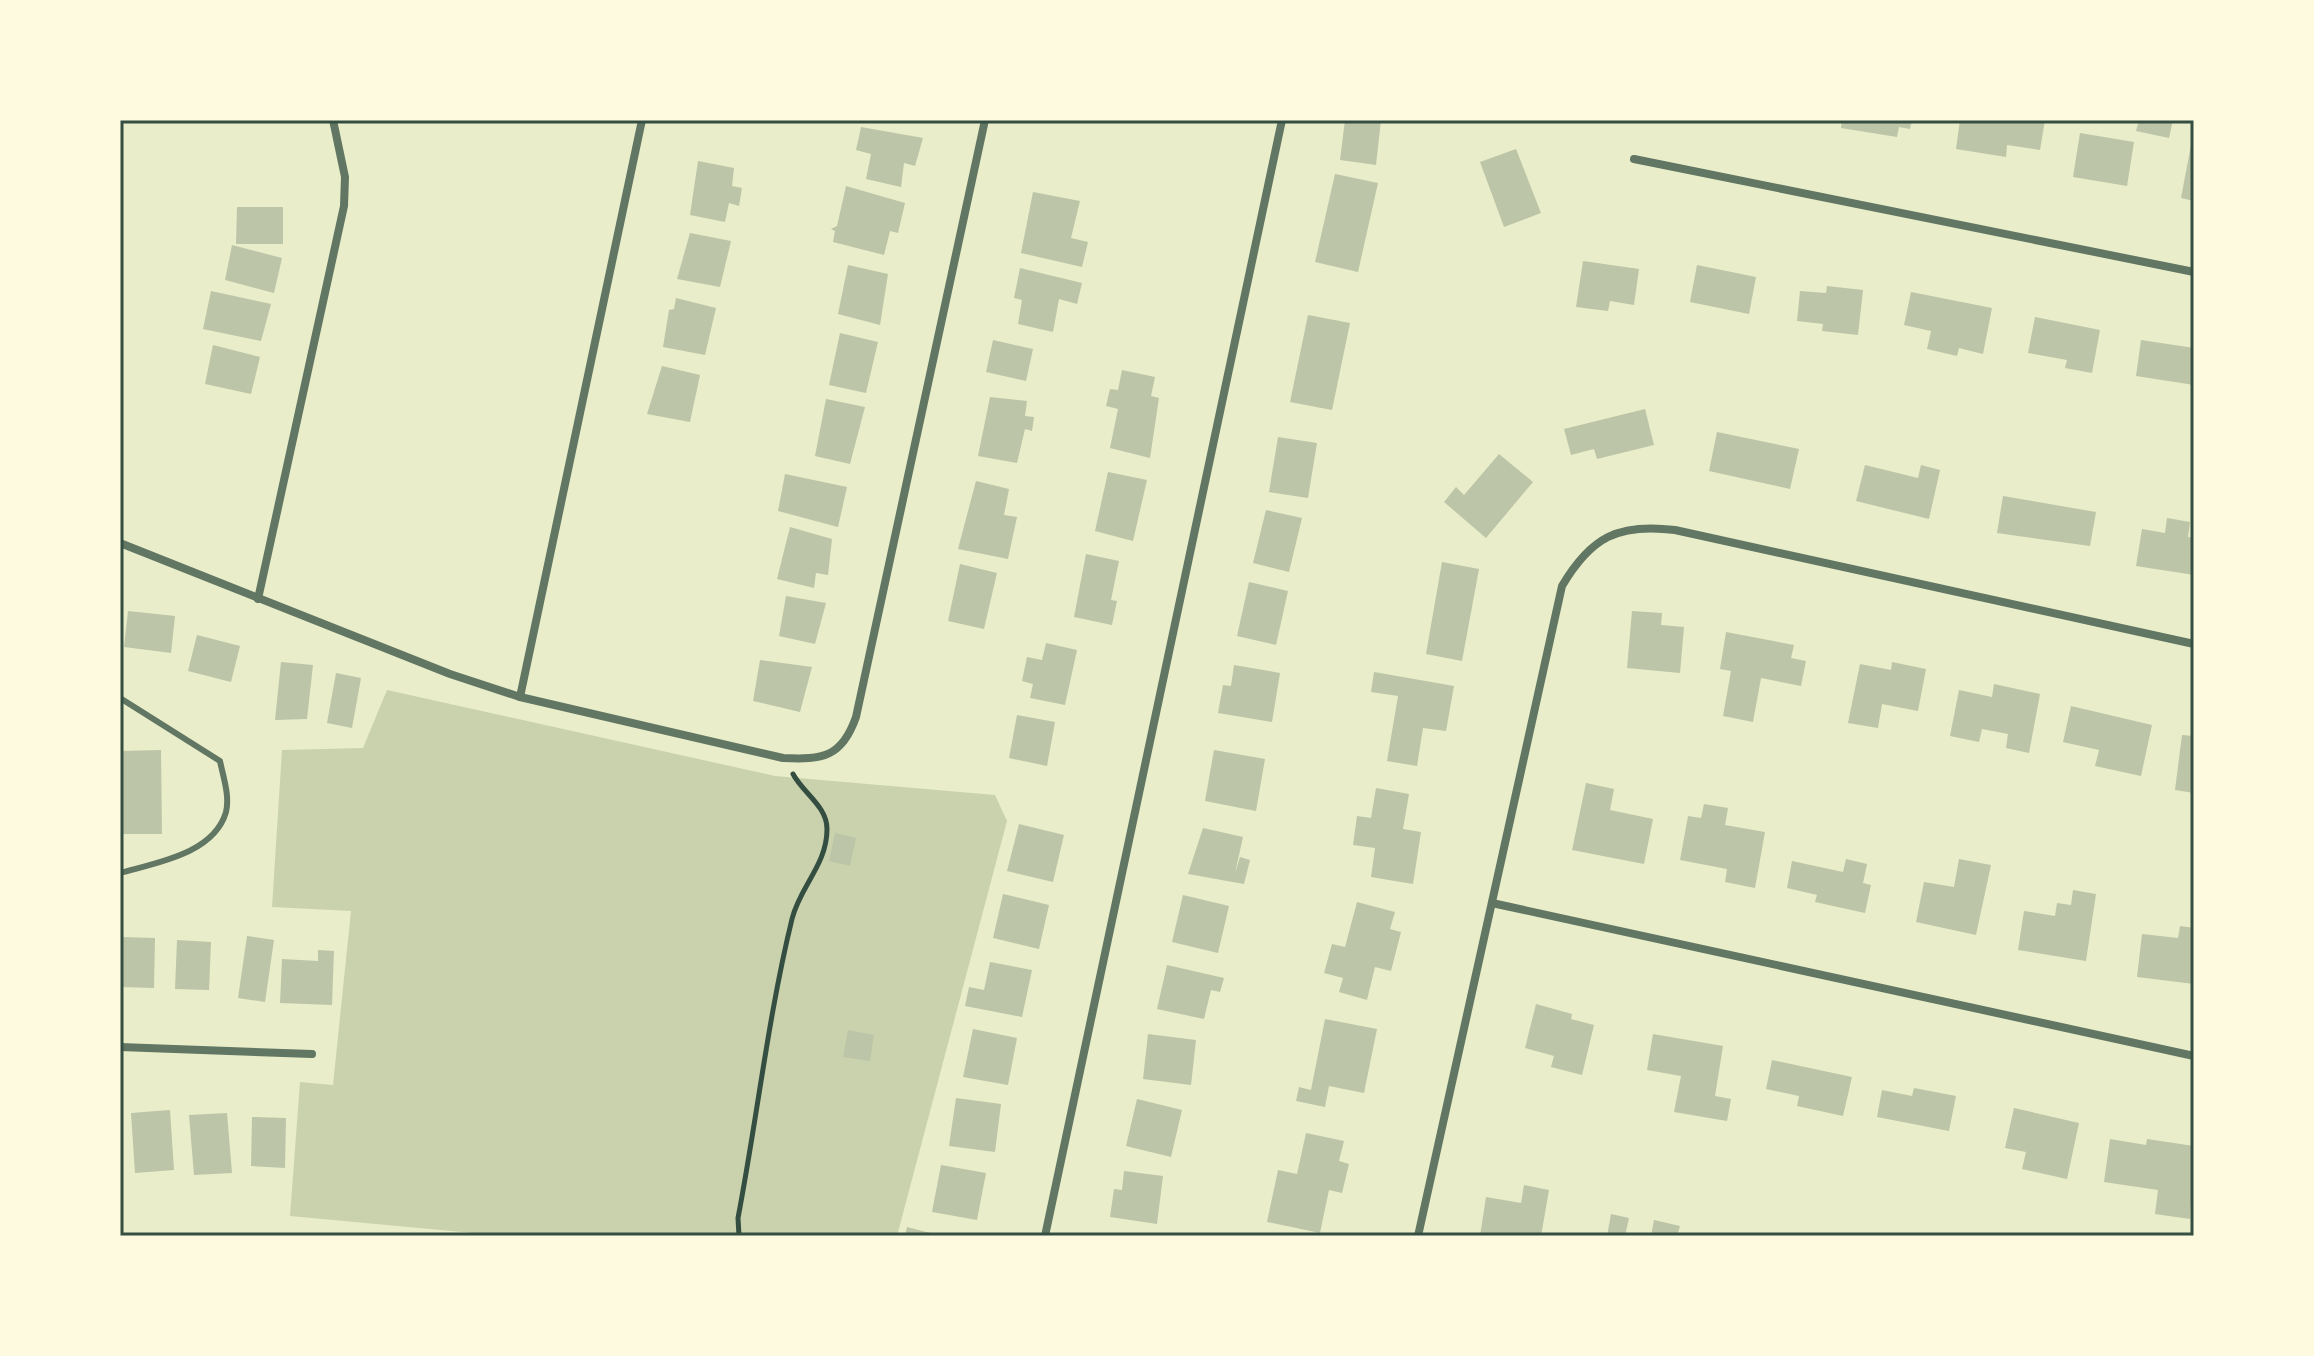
<svg xmlns="http://www.w3.org/2000/svg" width="2314" height="1356" viewBox="0 0 2314 1356" font-family="Bitter,serif">
<style>
.green{fill:#cad2ad}
.building{fill:#bcc5a7}
.lines{fill:none;stroke-linecap:round;stroke-linejoin:round}
.path{stroke:#344e41;stroke-width:5}
.service{stroke:#617663;stroke-width:6}
.minor{stroke:#617663;stroke-width:8}
.neatline{fill:none;stroke:#344e41;stroke-width:3}
</style>
<rect width="100%" height="100%" fill="#e9edc9"/>
<polygon class="green" points="387,690 775,776 995,795 1007,821 897,1236 505,1236 290,1216 300,1082 333,1085 351,911 272,907 282,750 363,748"/>
<g class="building">
<polygon points="1345,120 1381,120 1376,165 1340,160"/>
<polygon points="1842,120 1912,120 1910,129 1899,127 1897,137 1841,128"/>
<polygon points="1960,120 2045,120 2040,150 2007,145 2006,157 1956,149"/>
<polygon points="2139,120 2173,120 2169,138 2136,131"/>
<polygon points="861,127 923,138 915,166 904,163 901,187 866,179 871,154 856,150"/>
<polygon points="2080,133 2134,142 2127,186 2073,177"/>
<polygon points="2191,145 2194,146 2194,201 2181,198"/>
<polygon points="1516,149 1541,213 1504,227 1480,162"/>
<polygon points="698,161 734,168 732,186 742,188 739,206 729,203 725,222 690,215"/>
<polygon points="1335,174 1378,183 1358,272 1315,262"/>
<polygon points="846,186 905,203 898,233 890,231 884,255 833,242 835,231 831,229 837,226"/>
<polygon points="1033,192 1080,201 1071,238 1088,242 1082,267 1021,253"/>
<polygon points="237,207 283,207 283,244 236,244"/>
<polygon points="690,233 731,241 720,287 677,279"/>
<polygon points="232,245 282,258 274,293 225,280"/>
<polygon points="1583,261 1639,269 1634,305 1610,301 1608,311 1576,307"/>
<polygon points="848,265 888,274 880,325 838,314"/>
<polygon points="1697,265 1756,277 1749,314 1690,302"/>
<polygon points="1020,268 1082,283 1077,304 1059,299 1053,332 1018,324 1022,300 1014,298"/>
<polygon points="1827,286 1863,290 1858,335 1822,331 1823,324 1797,321 1800,291 1826,293"/>
<polygon points="211,291 271,304 261,341 203,329"/>
<polygon points="1911,292 1992,308 1983,354 1959,348 1957,356 1927,349 1931,331 1904,325"/>
<polygon points="676,298 716,308 705,355 663,347 669,310 674,309"/>
<polygon points="1308,315 1350,323 1332,410 1290,402"/>
<polygon points="2035,317 2100,330 2092,373 2065,368 2067,360 2028,353"/>
<polygon points="840,333 878,342 866,393 829,385"/>
<polygon points="993,340 1033,349 1026,381 986,372"/>
<polygon points="2141,340 2194,348 2194,385 2136,376"/>
<polygon points="213,345 260,357 251,394 205,384"/>
<polygon points="662,366 700,375 690,422 647,414"/>
<polygon points="1122,370 1155,377 1151,396 1159,398 1150,458 1110,448 1118,409 1106,406 1110,389 1118,390"/>
<polygon points="990,397 1027,401 1025,416 1034,417 1032,431 1025,429 1017,463 978,456"/>
<polygon points="826,399 865,407 850,464 815,456"/>
<polygon points="1645,409 1654,445 1597,459 1594,449 1571,455 1564,429"/>
<polygon points="1717,432 1799,449 1790,489 1709,471"/>
<polygon points="1278,437 1317,443 1308,498 1269,492"/>
<polygon points="1499,454 1533,482 1486,538 1444,502 1456,487 1464,495"/>
<polygon points="1865,465 1918,478 1921,465 1940,470 1929,519 1856,501"/>
<polygon points="1108,472 1147,480 1133,541 1095,531"/>
<polygon points="785,474 847,487 838,527 778,511"/>
<polygon points="976,481 1009,489 1004,515 1017,517 1008,559 958,549"/>
<polygon points="2003,496 2096,512 2090,546 1997,533"/>
<polygon points="1266,510 1302,518 1289,572 1253,563"/>
<polygon points="2167,518 2190,522 2188,537 2194,538 2194,575 2136,566 2142,529 2165,533"/>
<polygon points="790,527 832,539 828,575 816,573 814,588 777,579"/>
<polygon points="1086,554 1119,561 1111,600 1117,601 1112,625 1074,617"/>
<polygon points="1442,562 1479,569 1462,661 1426,654"/>
<polygon points="960,564 997,573 984,629 948,621"/>
<polygon points="1249,582 1288,591 1276,645 1237,636"/>
<polygon points="786,596 826,603 815,644 779,636"/>
<polygon points="128,611 175,616 171,653 124,647"/>
<polygon points="1632,611 1662,613 1661,625 1684,627 1680,673 1627,668"/>
<polygon points="1726,632 1794,645 1791,658 1806,661 1801,686 1761,678 1753,722 1723,716 1731,671 1720,669"/>
<polygon points="197,635 240,646 231,682 188,671"/>
<polygon points="1046,643 1077,650 1065,705 1030,698 1033,684 1022,681 1027,657 1042,660"/>
<polygon points="760,660 812,667 800,712 753,701"/>
<polygon points="281,662 313,665 307,719 275,720"/>
<polygon points="1892,662 1926,669 1918,711 1882,704 1878,728 1848,723 1860,664 1891,670"/>
<polygon points="1234,665 1280,673 1272,722 1218,713 1223,685 1231,686"/>
<polygon points="1374,672 1454,686 1446,731 1423,728 1417,766 1387,761 1398,696 1371,692"/>
<polygon points="336,673 361,678 352,728 327,723"/>
<polygon points="1994,684 2040,694 2029,753 2006,748 2008,734 1982,729 1979,742 1950,736 1959,690 1992,697"/>
<polygon points="2071,706 2152,725 2141,776 2095,766 2099,750 2063,742"/>
<polygon points="1017,715 1055,722 1047,766 1009,758"/>
<polygon points="2182,735 2194,736 2194,793 2175,790"/>
<polygon points="161,750 162,834 120,834 120,751"/>
<polygon points="1214,750 1265,759 1256,811 1205,801"/>
<polygon points="1586,783 1614,789 1610,810 1653,819 1644,864 1572,850"/>
<polygon points="1376,788 1409,794 1403,829 1421,832 1413,884 1371,877 1375,848 1353,845 1357,816 1371,818"/>
<polygon points="1704,804 1728,808 1725,825 1765,832 1755,888 1725,882 1727,869 1680,860 1688,816 1701,818"/>
<polygon points="1019,824 1064,835 1053,882 1007,871"/>
<polygon points="1203,828 1243,837 1235,873 1240,857 1250,860 1244,884 1188,874"/>
<polygon points="835,833 856,838 850,866 829,861"/>
<polygon points="1846,859 1867,864 1863,883 1871,885 1865,913 1815,902 1817,895 1787,888 1792,861 1843,872"/>
<polygon points="1959,859 1991,865 1976,935 1916,922 1924,882 1954,887"/>
<polygon points="2073,890 2096,894 2086,961 2018,950 2024,911 2055,916 2057,903 2071,905"/>
<polygon points="1003,894 1049,905 1039,949 993,938"/>
<polygon points="1183,895 1229,906 1218,953 1172,942"/>
<polygon points="1357,902 1395,912 1390,929 1401,932 1391,971 1375,967 1367,1000 1339,992 1343,978 1324,973 1332,944 1345,947"/>
<polygon points="2180,926 2194,928 2194,984 2137,977 2142,934 2178,938"/>
<polygon points="247,936 274,940 265,1002 238,998"/>
<polygon points="121,937 155,938 154,988 120,987"/>
<polygon points="177,940 211,942 209,990 175,989"/>
<polygon points="318,950 334,951 332,1005 280,1003 282,959 318,961"/>
<polygon points="990,962 1032,970 1022,1017 965,1006 969,987 984,990"/>
<polygon points="1167,965 1224,978 1220,992 1211,990 1204,1019 1157,1009"/>
<polygon points="1536,1004 1572,1014 1571,1019 1594,1025 1582,1075 1551,1067 1554,1056 1525,1048"/>
<polygon points="1325,1019 1377,1029 1364,1093 1329,1086 1325,1107 1296,1101 1299,1087 1311,1090"/>
<polygon points="973,1029 1017,1038 1008,1085 963,1077"/>
<polygon points="848,1030 874,1035 870,1061 843,1057"/>
<polygon points="1148,1034 1196,1040 1191,1085 1143,1079"/>
<polygon points="1653,1034 1723,1046 1715,1096 1731,1099 1727,1121 1674,1112 1681,1076 1647,1070"/>
<polygon points="1772,1060 1852,1077 1843,1116 1797,1106 1799,1096 1766,1089"/>
<polygon points="1914,1088 1956,1096 1949,1131 1877,1117 1882,1090 1912,1096"/>
<polygon points="956,1098 1001,1104 995,1152 949,1146"/>
<polygon points="1137,1099 1182,1110 1171,1157 1126,1146"/>
<polygon points="2014,1108 2079,1123 2067,1179 2022,1169 2026,1152 2005,1148"/>
<polygon points="170,1110 174,1170 135,1173 131,1113"/>
<polygon points="227,1113 232,1173 194,1175 189,1115"/>
<polygon points="252,1117 286,1118 285,1168 251,1166"/>
<polygon points="1306,1133 1344,1141 1339,1161 1349,1164 1342,1193 1329,1190 1320,1233 1267,1222 1278,1170 1297,1174"/>
<polygon points="2110,1139 2146,1145 2147,1139 2194,1146 2190,1219 2155,1214 2158,1190 2104,1182"/>
<polygon points="941,1165 986,1173 977,1220 932,1212"/>
<polygon points="1124,1171 1163,1176 1157,1224 1110,1217 1114,1189 1122,1190"/>
<polygon points="1524,1185 1549,1190 1541,1236 1480,1236 1486,1197 1521,1203"/>
<polygon points="1611,1214 1629,1218 1625,1236 1607,1236"/>
<polygon points="1654,1220 1680,1226 1677,1236 1651,1236"/>
<polygon points="907,1227 938,1235 938,1236 905,1236"/>
</g>
<g class="lines">
<path class="path" d="M739 1236 738 1218C757 1119 768 1017 792 919 800 886 827 865 827 829 827 806 803 793 793 774"/>
<path class="service" d="M120 698 220 761C223 776 230 796 226 812 214 854 155 863 120 873"/>
<g class="minor">
<polyline points="1634,159 2194,272"/>
<path d="M120 543 450 674 520 697 783 758C823 760 842 757 856 717L985 120"/>
<polyline points="258,599 344,206 345,177 333,120"/>
<polyline points="520,697 642,120"/>
<polyline points="1492,903 2194,1056"/>
<polyline points="120,1047 312,1054"/>
<polyline points="1045,1236 1282,120"/>
<path d="M1418 1236 1562 586C1591 537 1618 523 1675 530L2194 644"/>
</g>
</g>
<rect width="2314" height="1356" fill="none" stroke="#fefae0" stroke-width="244"/>
<rect x="122" y="122" width="2070" height="1112" class="neatline"/>
</svg>
